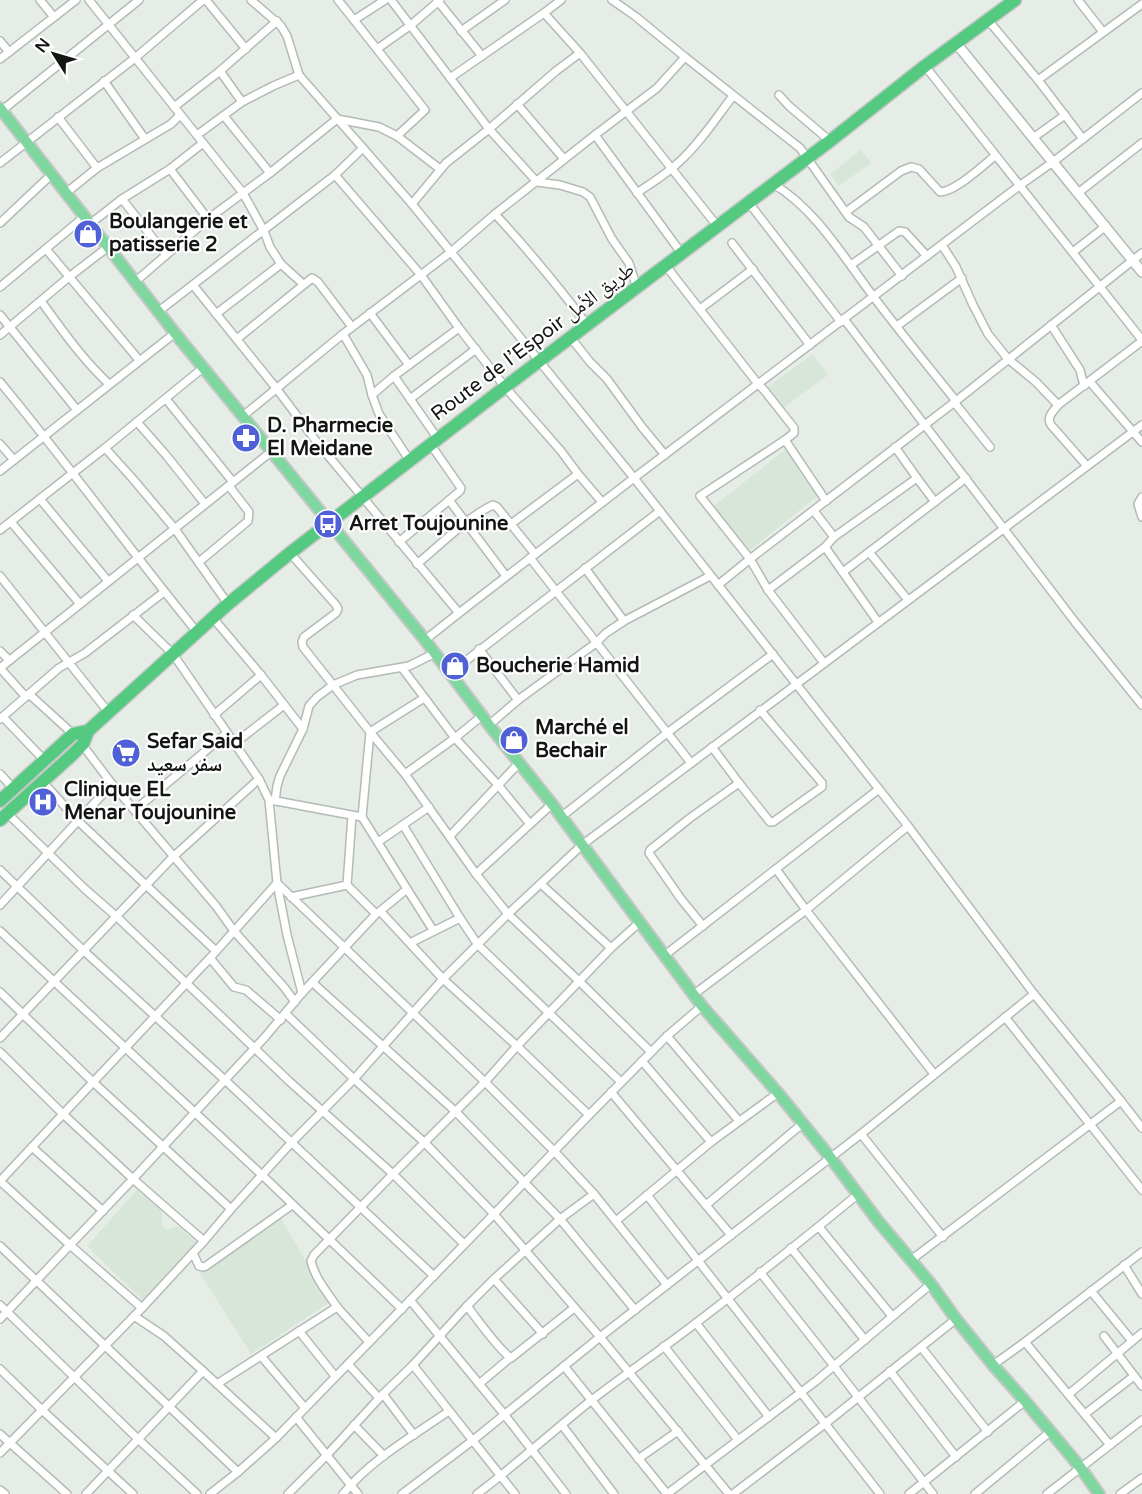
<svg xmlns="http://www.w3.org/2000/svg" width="1142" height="1494" viewBox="0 0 1142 1494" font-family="'Varela Round','Noto Naskh Arabic',sans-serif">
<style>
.built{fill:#d7e6d9}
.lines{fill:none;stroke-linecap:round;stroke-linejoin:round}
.minor-casing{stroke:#b3bbb5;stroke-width:10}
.tertiary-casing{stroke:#b3bbb5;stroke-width:12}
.primary-casing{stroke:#c7c7c7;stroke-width:14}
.trunk-casing{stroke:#c7c7c7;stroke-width:15}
.minor{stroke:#fff;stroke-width:7}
.tertiary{stroke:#fff;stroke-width:9}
.primary{stroke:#7fd7a0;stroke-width:10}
.trunk{stroke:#54ca80;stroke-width:12}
.labels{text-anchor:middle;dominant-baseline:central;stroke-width:4.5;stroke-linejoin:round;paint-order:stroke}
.poi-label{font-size:20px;font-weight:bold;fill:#141614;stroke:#fff;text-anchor:start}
.street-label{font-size:20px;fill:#141614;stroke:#fff}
</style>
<rect width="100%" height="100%" fill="#e5ede6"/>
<g class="built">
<polygon points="861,150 871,163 839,186 830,174"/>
<polygon points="813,354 828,375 783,408 765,389"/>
<polygon points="790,446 825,490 749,551 714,506"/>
<polygon points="137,1190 162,1210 162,1226 167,1230 178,1226 199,1245 146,1303 87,1246"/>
<polygon points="280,1217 330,1302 251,1354 200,1273 204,1269"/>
</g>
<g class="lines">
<g class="minor-casing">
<g id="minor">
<polyline points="40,0 54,17"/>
<polyline points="89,0 243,193 264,231 270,247 281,264 303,284"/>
<polyline points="206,0 246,49"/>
<polyline points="338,0 354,20 385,0"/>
<polyline points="391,0 489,129 537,182 560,185 583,192 590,197 612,239 629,263 637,288"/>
<polyline points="437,0 482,56"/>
<polyline points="612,0 635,16 685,57"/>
<polyline points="1078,0 1103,32"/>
<polyline points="544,13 561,0"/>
<polyline points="354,20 425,110 397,136"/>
<polyline points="988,20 1038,80 1083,139"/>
<polyline points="461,31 505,0"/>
<polyline points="0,41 9,52"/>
<polyline points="377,49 411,25 440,0"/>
<polyline points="0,59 76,0"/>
<polyline points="925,66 1142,340"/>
<polyline points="220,71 242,102"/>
<polyline points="299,75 412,204 451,252 495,214 595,135 682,254"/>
<polyline points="450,78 544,13 580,53 714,222"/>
<polyline points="1038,80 1142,4"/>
<polyline points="104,81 145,139"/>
<polyline points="779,95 789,106 830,141"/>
<polyline points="517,104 564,159"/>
<polyline points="174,107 220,71 277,21"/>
<polyline points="0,112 139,0"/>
<polyline points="224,116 270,173"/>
<polyline points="58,117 97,168"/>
<polyline points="197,135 242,102 273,86 299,75 287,36 281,26 251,0"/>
<polyline points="595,135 657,88 685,57 800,148 849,217 864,227 902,276"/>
<polyline points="1033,138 1065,115"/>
<polyline points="0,163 135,58 203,0"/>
<polyline points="170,169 208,219"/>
<polyline points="335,175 421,275 459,328 505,387 561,451 578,474 602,502"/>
<path d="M773 184C814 207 845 259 873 296 900 332 928 366 956 401"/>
<polyline points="66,193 97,168 171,124 180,115"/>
<path d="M637 193C651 183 667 174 679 162 700 143 716 118 733 96"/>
<polyline points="1078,193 1142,143"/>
<polyline points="122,199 166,255"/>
<polyline points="749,203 841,322"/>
<polyline points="412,204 446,163 489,129 556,71 580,53"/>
<path d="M846 212 901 171 911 167 919 169 940 192C955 192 982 166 995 156"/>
<path d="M495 214C528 250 559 287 588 326"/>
<polyline points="0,223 51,175"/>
<polyline points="90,224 122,199 170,169 203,143"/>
<polyline points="732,243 810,345"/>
<polyline points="942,245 956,267 973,305 988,334 1008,359 1036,382 1058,405"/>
<polyline points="46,249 139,360"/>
<polyline points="1073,252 1106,226"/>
<polyline points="851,265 899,231 905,232 927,256"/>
<polyline points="666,266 758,384 764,390 794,428 794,433 785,440 700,496 750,559 768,590 824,663"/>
<polyline points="136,281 208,219 270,173 337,119 379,127 397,136 440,169"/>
<polyline points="193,285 276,388 316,441 459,613"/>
<polyline points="0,287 84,217"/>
<path d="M41 301C62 330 83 360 109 384"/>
<polyline points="700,309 753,269"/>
<polyline points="159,311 335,175 363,148"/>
<polyline points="370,313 409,365"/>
<polyline points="216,314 281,264"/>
<polyline points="0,315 77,410"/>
<polyline points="844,319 1075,622 1142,705"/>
<polyline points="1051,325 1080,370 1084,386"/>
<polyline points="897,326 962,278"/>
<polyline points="343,334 367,375 372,395 379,414 410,461"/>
<polyline points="0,335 69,277 108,247"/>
<polyline points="571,338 590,362 607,379 642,427 665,455"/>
<polyline points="237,339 312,278 318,282 352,327"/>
<polyline points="394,376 438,439"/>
<path d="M0 382C68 464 130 550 197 632"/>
<polyline points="1090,382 1142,442"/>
<polyline points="372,395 394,376 459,328"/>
<polyline points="166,399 233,482"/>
<polyline points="410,399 476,349"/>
<polyline points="954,402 990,447"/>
<polyline points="243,416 343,334 451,252 634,478 908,826 806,910 693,995"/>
<polyline points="137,422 166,455 205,504"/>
<polyline points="785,440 826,501"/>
<polyline points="0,444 14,460"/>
<polyline points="895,447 917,478"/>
<polyline points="105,448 133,479 175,529 228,604"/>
<path d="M1087 466 1051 425C1046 417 1053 412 1058 405L1142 341"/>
<polyline points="0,471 175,333"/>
<polyline points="1142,497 1138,504 1142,517"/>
<polyline points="40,499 108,581"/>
<polyline points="449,500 506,576"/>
<polyline points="814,511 834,537"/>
<polyline points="11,522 80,604"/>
<polyline points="511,524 578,474"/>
<polyline points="0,530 105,448 204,367"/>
<polyline points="399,542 460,491 461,488 431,445"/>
<polyline points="825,547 878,622"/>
<polyline points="869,552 908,600"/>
<polyline points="530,558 691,763"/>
<polyline points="199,562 248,521 249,512 229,486"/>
<path d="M417 564C438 547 470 515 493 505L497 507 535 554"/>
<polyline points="585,568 624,621"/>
<polyline points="843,572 966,478"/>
<polyline points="0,576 109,713"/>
<polyline points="718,585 750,559 956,401 1142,253"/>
<polyline points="768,590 825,547 834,537 917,478 935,502"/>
<polyline points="133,615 173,654 259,779 269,800 277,883 287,935 302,993"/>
<polyline points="213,618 261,675 303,729"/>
<polyline points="425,640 459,613 634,478 1019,186 1053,162 1142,93"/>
<polyline points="479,649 518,700"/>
<polyline points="0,651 9,660"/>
<polyline points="402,668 455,738 405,774"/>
<polyline points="450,673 660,511"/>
<polyline points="29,694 74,735"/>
<polyline points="26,697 0,668 272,451"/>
<polyline points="424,698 370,732 405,774 476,874"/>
<polyline points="214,715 261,675"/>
<polyline points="483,715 455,738 498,785 530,824"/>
<polyline points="3,717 45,761"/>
<polyline points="0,719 59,668 85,653 164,592"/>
<polyline points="489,725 518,700 596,643 606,633 624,621 710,576"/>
<polyline points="81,743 112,784 216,906 234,931 284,987 295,1002"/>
<polyline points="235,743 284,705"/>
<polyline points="712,747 739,783 770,822 773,822 822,787 822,783 760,710"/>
<polyline points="0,774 13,788"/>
<polyline points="43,782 78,821 216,951"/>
<polyline points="271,800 362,817 407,889 379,912"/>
<polyline points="275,801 277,786 280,776 303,729 309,706 317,697 333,685 303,647 302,642 304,637 336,613 338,609 336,605 290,553"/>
<polyline points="552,804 476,874 508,914 579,981 651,1052"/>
<polyline points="135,810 227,733"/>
<polyline points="7,813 85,889 117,917 290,1082 393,1174 464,1244"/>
<polyline points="362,817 370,732 333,685 357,675 409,666 435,653"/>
<polyline points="561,817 667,733 773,654"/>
<polyline points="403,825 460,918 478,945 621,1082"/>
<polyline points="450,836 520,762"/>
<polyline points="378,842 429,807"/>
<polyline points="776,869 806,910 934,1074"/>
<polyline points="0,870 84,951 226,1081 434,1276"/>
<polyline points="277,883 485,1082 554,1151 594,1194 667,1285"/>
<polyline points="541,884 611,948"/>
<polyline points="407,889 433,930"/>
<polyline points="291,897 347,885 352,816"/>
<polyline points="0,905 112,784"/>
<polyline points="703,926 681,899 649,853 650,850 690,818 739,783"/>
<polyline points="0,931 262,1175 402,1309"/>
<polyline points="410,943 460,918"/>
<polyline points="665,955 879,789"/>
<polyline points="210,958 234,987 246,990 281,1020"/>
<polyline points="313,983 456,1112 560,1219 635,1310"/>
<polyline points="0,992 93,1082 231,1209"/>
<polyline points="286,1014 354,1079 425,1143 494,1214 600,1337 729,1494"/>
<polyline points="1005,1017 1142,1190"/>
<polyline points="667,1036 739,1121"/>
<polyline points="0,1038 173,857 259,779"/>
<polyline points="0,1052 63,1114 133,1179 70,1245 0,1181"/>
<polyline points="642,1061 711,1142 778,1093"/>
<polyline points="611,1092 731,1235"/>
<polyline points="1121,1101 1142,1128"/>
<polyline points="589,1115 517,1046 443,979 508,914 582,845 1142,425"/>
<polyline points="861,1134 943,1237"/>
<polyline points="32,1147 103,1211"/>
<polyline points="0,1181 210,958 277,883"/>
<polyline points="647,1195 880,1494"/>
<polyline points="706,1205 802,1124"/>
<polyline points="616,1221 711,1142"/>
<polyline points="819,1227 892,1316"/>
<polyline points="204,1241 133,1179 265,1037 302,993 376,914 347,885"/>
<polyline points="0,1246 238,1472"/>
<polyline points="791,1248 865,1340"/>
<polyline points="193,1253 199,1266 203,1267 206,1266 292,1205"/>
<polyline points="911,1260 1121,1101 1034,994"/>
<polyline points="1124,1265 1142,1294"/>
<polyline points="760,1272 834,1366 933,1494"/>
<polyline points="494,1279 543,1334"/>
<polyline points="1091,1291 1132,1341"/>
<polyline points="410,1300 504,1414 566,1494"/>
<polyline points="0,1305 138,1439 197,1494"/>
<path d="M467 1306C478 1320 498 1349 511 1358L574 1308"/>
<path d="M337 1307C327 1292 315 1278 311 1261L314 1255 393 1174 485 1082 517 1046 611 948 640 922"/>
<polyline points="134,1316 164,1336 203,1371"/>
<polyline points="0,1319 70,1245 142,1308"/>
<polyline points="696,1323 769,1417"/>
<polyline points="299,1331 335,1376"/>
<polyline points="1104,1336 1142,1386"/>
<polyline points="1025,1342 1110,1445"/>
<polyline points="664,1346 738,1440"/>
<polyline points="921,1347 988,1432"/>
<polyline points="261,1356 305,1408"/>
<polyline points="348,1364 379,1398"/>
<polyline points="413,1365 515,1494"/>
<polyline points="993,1365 1025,1342 1142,1252"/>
<polyline points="564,1366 667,1494 816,1381 931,1284"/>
<polyline points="0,1369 42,1410 133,1494"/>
<polyline points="890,1371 956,1457"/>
<polyline points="217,1384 337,1307 369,1342"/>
<polyline points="479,1384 510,1358"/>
<polyline points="383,1394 414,1435"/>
<polyline points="1069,1394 1142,1333"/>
<polyline points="1085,1414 1134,1376"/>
<polyline points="296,1417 358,1494"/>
<polyline points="354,1425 384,1456"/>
<polyline points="562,1425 614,1494"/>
<polyline points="0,1434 67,1494"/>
<polyline points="0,1453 142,1308 204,1241 231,1209 292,1142 354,1079 443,979 380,911"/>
<polyline points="638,1459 678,1431"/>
<polyline points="0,1490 5,1494"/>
<polyline points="86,1494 203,1371 276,1438"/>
<polyline points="210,1494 238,1472 276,1438 494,1214 589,1115 667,1036 702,1006"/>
<polyline points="288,1494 327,1455 383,1394 413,1365 467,1306 494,1279 560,1219 594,1194"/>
<path d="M343 1494C370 1460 413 1436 449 1411"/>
<polyline points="402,1494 472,1441 600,1337 861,1134 1034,994 908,826"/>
<path d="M477 1494C517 1464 554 1430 593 1399 627 1373 662 1349 696 1323 751 1281 804 1239 857 1195"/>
<polyline points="733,1494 826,1423 956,1319"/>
<polyline points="909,1494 1025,1401"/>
<polyline points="975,1494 1050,1432"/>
<polyline points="1047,1494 1142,1420"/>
<polyline points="1120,1494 1142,1478"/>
</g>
</g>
<g class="tertiary-casing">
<polyline id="tertiary" points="956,43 1142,272"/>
</g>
<g class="primary-casing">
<polyline id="primary" points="0,108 175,333 425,640 489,725 552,804 702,1006 778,1093 830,1157 878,1221 931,1284 956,1319 993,1365 1025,1401 1080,1467 1099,1494"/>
</g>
<g class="trunk-casing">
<g id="trunk">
<polyline points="0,801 73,734 88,731"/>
<polyline points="0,820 72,755 83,744 88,731 228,604 290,553 505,387 830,141 925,66 1015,0"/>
</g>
</g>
<use href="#minor" class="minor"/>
<use href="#tertiary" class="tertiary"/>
<use href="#primary" class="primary"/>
<use href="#trunk" class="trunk"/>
</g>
<defs>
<g id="shop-disc" transform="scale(1.5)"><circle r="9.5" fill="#5060d6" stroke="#fff"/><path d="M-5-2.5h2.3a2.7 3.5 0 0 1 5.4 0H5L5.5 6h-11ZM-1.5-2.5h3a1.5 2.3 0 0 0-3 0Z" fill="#fff"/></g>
<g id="pharmacy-disc" transform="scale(1.5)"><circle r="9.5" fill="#5060d6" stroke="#fff"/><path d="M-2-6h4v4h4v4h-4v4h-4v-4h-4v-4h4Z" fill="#fff"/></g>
<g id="bus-disc" transform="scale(1.5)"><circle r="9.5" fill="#5060d6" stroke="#fff"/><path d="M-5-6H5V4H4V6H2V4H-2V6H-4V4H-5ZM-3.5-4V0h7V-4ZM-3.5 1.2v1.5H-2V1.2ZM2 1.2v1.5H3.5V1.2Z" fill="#fff"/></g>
<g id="supermarket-disc" transform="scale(1.5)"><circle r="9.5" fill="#5060d6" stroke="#fff"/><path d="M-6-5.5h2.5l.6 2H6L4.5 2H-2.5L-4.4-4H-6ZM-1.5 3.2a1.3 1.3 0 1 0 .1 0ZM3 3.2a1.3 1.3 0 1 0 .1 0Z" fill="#fff"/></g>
<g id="hospital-disc" transform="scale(1.5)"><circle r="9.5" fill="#5060d6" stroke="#fff"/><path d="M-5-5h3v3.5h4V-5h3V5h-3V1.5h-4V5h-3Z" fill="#fff"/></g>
</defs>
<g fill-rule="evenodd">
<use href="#shop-disc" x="88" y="234"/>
<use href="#pharmacy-disc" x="246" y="438"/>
<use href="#bus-disc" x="328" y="524"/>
<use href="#shop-disc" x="455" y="666"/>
<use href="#shop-disc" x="514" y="740"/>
<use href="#supermarket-disc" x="126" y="753"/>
<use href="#hospital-disc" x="43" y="802"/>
</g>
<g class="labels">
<g class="poi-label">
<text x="109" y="222">Boulangerie et<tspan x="109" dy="23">patisserie 2</tspan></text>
<text x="267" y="426">D. Pharmecie<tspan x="267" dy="23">El Meidane</tspan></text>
<text x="349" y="524">Arret Toujounine</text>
<text x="476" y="666">Boucherie Hamid</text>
<text x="535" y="728">Marché el<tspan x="535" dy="23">Bechair</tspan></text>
<text x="147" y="742">Sefar Said<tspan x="147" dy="23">سفر سعيد</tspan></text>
<text x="64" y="790">Clinique EL<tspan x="64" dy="23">Menar Toujounine</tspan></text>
</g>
<g class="street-label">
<text transform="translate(533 342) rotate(-37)">Route de l’Espoir طريق الأمل</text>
</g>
</g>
<g transform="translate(54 54) rotate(307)" stroke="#ffffff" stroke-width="4.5" paint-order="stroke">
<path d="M0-4.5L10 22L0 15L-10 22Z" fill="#141614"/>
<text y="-9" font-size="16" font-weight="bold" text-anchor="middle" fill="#141614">N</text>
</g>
</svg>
